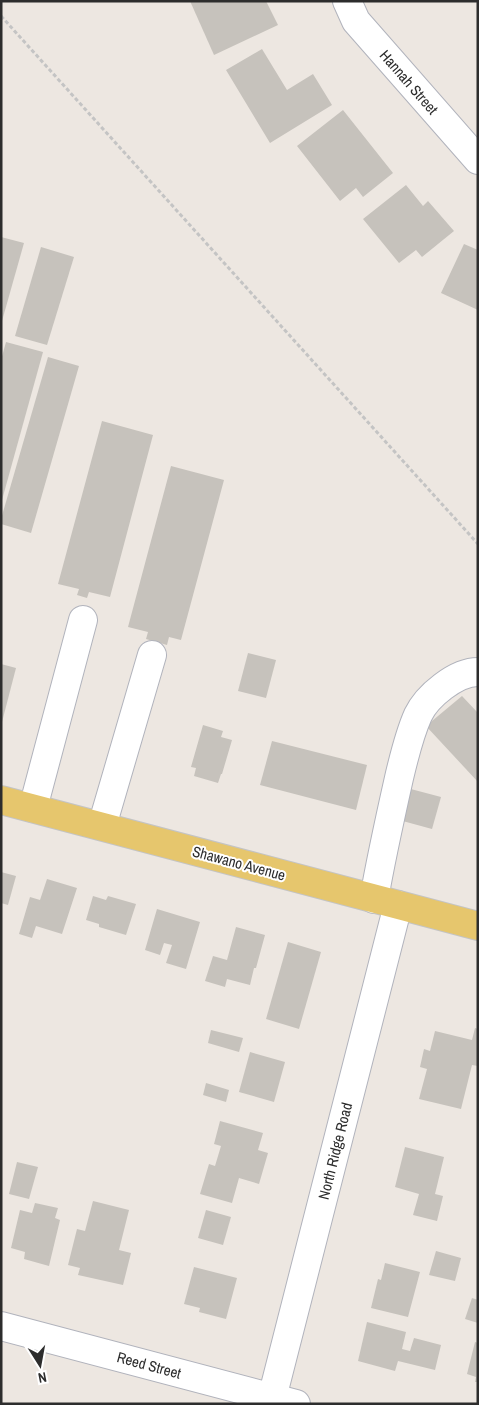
<svg xmlns="http://www.w3.org/2000/svg" width="479" height="1405" viewBox="0 0 479 1405" font-family="'Archivo Narrow',sans-serif">
<style>
.building{fill:#c6c2bc}
.lines{fill:none;stroke-linecap:round;stroke-linejoin:round}
.minor-casing{stroke:#b1b3bc;stroke-width:30}
.major-casing{stroke:#c4c4c4;stroke-width:30}
.path{stroke:#c4c4c4;stroke-width:3;stroke-dasharray:4 2.5;stroke-linecap:butt}
.minor{stroke:#fff;stroke-width:28}
.major{stroke:#e6c66d;stroke-width:28}
.labels{text-anchor:middle;dominant-baseline:central;stroke-width:4;stroke-linejoin:round;paint-order:stroke}
.street-label{font-size:15px;fill:#2d2d2d;stroke:#fff}
</style>
<rect width="100%" height="100%" fill="#ede7e1"/>
<g class="building">
<polygon points="190,1 266,1 278,25 214,55"/>
<polygon points="262,49 287,90 313,74 332,105 270,143 226,70"/>
<polygon points="343,110 393,173 363,197 356,188 340,201 297,146"/>
<polygon points="406,185 423,206 428,201 454,231 422,257 416,250 399,263 363,219"/>
<polygon points="1,237 24,243 2,321 1,321"/>
<polygon points="464,244 478,250 478,310 441,293"/>
<polygon points="41,247 74,257 47,345 15,336"/>
<polygon points="6,342 43,352 2,500 1,360"/>
<polygon points="48,357 79,366 31,533 1,524 1,519"/>
<polygon points="102,421 153,435 110,597 89,592 87,598 77,595 79,589 58,584"/>
<polygon points="171,466 224,480 181,640 169,637 167,645 146,639 148,632 128,627"/>
<polygon points="248,653 276,660 266,698 238,691"/>
<polygon points="1,664 16,668 2,722 1,722"/>
<polygon points="462,696 478,713 478,782 426,726"/>
<polygon points="203,725 223,731 221,737 232,740 222,774 221,774 218,783 194,776 196,768 191,767"/>
<polygon points="272,741 367,765 356,810 260,785"/>
<polygon points="407,788 441,797 432,829 399,820"/>
<polygon points="1,872 16,876 8,905 1,903"/>
<polygon points="47,879 77,888 62,934 36,926 32,938 19,934 30,897 40,900"/>
<polygon points="93,896 106,900 108,896 136,904 126,935 99,927 99,924 86,920"/>
<polygon points="157,909 200,922 186,969 166,963 172,945 164,943 160,955 145,950"/>
<polygon points="236,927 265,935 256,968 254,968 250,985 227,979 225,987 205,981 213,956 227,960"/>
<polygon points="288,942 321,952 299,1029 266,1019"/>
<polygon points="475,1028 478,1029 478,1066 472,1065 461,1109 419,1099 427,1069 420,1067 424,1049 430,1051 435,1031 472,1040"/>
<polygon points="211,1030 243,1038 239,1052 208,1043"/>
<polygon points="250,1052 285,1062 274,1102 239,1092"/>
<polygon points="206,1083 229,1090 226,1102 203,1095"/>
<polygon points="220,1121 263,1133 258,1150 268,1153 259,1184 239,1178 232,1203 200,1194 209,1164 215,1166 221,1146 214,1144"/>
<polygon points="405,1147 444,1157 435,1194 443,1196 437,1221 413,1215 419,1194 395,1187"/>
<polygon points="17,1162 38,1167 29,1199 9,1194"/>
<polygon points="93,1201 129,1210 119,1250 131,1253 123,1285 78,1275 80,1268 68,1265 77,1229 85,1231"/>
<polygon points="35,1203 58,1208 55,1218 60,1220 49,1266 24,1259 25,1252 11,1248 20,1210 32,1213"/>
<polygon points="206,1210 231,1217 223,1245 198,1238"/>
<polygon points="436,1251 461,1258 455,1281 429,1275"/>
<polygon points="385,1263 420,1272 408,1317 371,1308 378,1279 381,1280"/>
<polygon points="194,1267 237,1278 226,1319 199,1312 200,1308 184,1304"/>
<polygon points="472,1298 478,1300 478,1323 465,1319"/>
<polygon points="367,1322 406,1332 402,1349 410,1351 414,1338 441,1345 435,1370 398,1361 395,1371 358,1361"/>
<polygon points="475,1342 478,1343 478,1382 475,1382 476,1377 467,1374"/>
</g>
<g class="lines">
<g class="minor-casing">
<g id="minor">
<polyline points="347,1 356,21 478,160"/>
<polyline points="33,808 83,620"/>
<polyline points="102,826 152,655"/>
<path d="M374 899C381 858 390 818 399 778 404 757 409 735 418 715 427 696 456 672 478 672"/>
<polyline points="1,1326 296,1404"/>
<polyline points="272,1398 398,905"/>
</g>
</g>
<g class="major-casing">
<polyline id="major" points="1,800 478,926"/>
</g>
<polyline class="path" points="1,16 478,544"/>
<use href="#minor" class="minor"/>
<use href="#major" class="major"/>
</g>
<g class="labels">
<g class="street-label">
<text transform="translate(409 82) rotate(49)">Hannah Street</text>
<text transform="translate(239 863) rotate(15)">Shawano Avenue</text>
<text transform="translate(335 1151) rotate(-76)">North Ridge Road</text>
<text transform="translate(149 1365) rotate(15)">Reed Street</text>
</g>
</g>
<rect width="479" height="1405" fill="none" stroke="#2d2d2d" stroke-width="5"/>
<g transform="translate(40 1365) rotate(169)" stroke="#ffffff" stroke-width="4" paint-order="stroke">
<path d="M0-4L9 19L0 12L-9 19Z" fill="#2d2d2d"/>
<text y="-8" font-size="14" font-weight="bold" text-anchor="middle" fill="#2d2d2d">N</text>
</g>
</svg>
